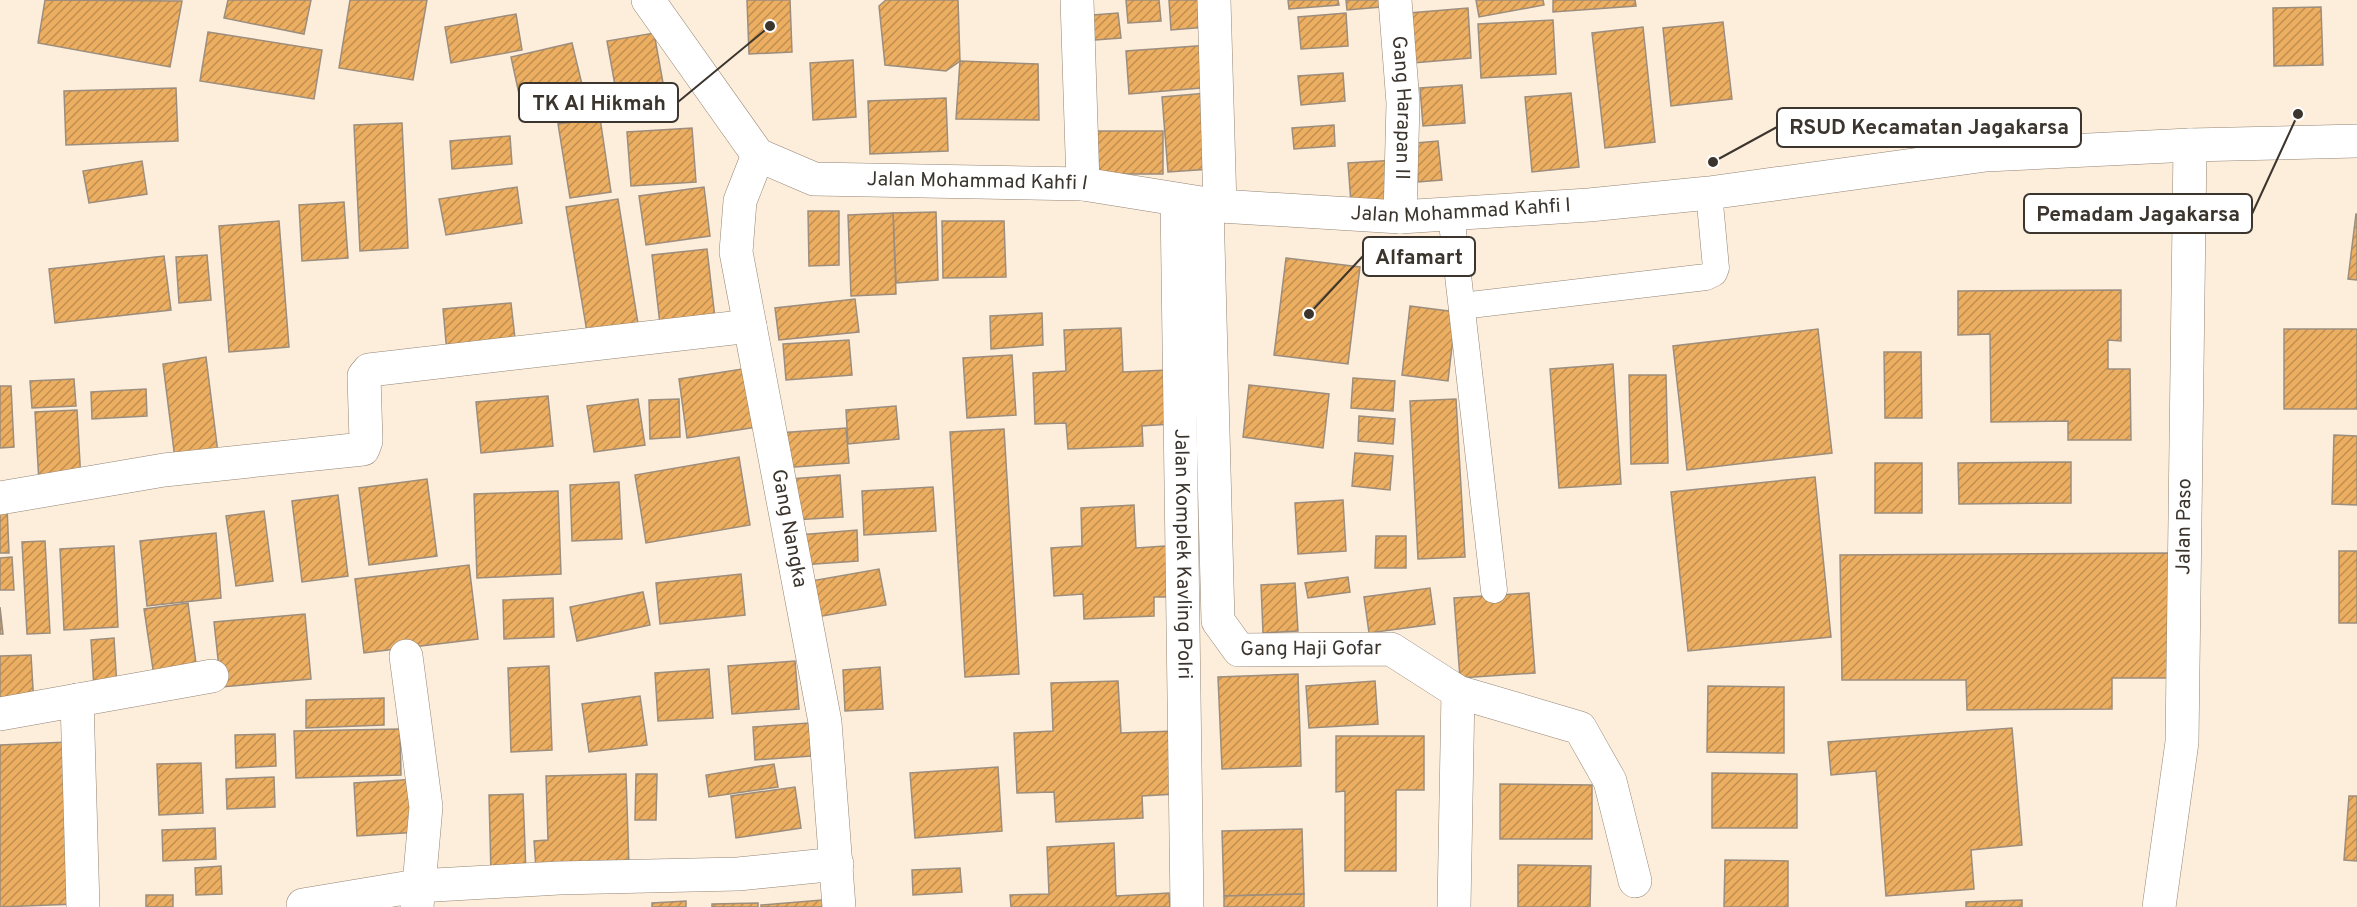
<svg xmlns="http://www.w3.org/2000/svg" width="2357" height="907" viewBox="0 0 2357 907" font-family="Overpass,sans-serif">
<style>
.building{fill:url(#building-hatch);stroke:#9c8d7d;stroke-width:1.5}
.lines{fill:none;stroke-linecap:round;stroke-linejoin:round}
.service-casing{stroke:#938575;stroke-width:27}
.minor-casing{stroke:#938575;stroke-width:34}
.secondary-casing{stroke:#938575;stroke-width:34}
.service{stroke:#fff;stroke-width:26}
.minor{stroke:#fff;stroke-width:33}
.secondary{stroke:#fff;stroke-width:33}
.labels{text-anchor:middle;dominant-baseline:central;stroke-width:4.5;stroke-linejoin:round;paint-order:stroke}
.street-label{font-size:20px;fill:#3b352e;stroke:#fff}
.leader{fill:none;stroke:#3b352e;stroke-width:2}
.callout-dot{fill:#3b352e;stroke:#fff;stroke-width:2}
.callout{fill:#fff;stroke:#3b352e;stroke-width:2}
.callout-label{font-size:21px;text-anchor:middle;font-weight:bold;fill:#3b352e}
</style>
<defs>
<pattern id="building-hatch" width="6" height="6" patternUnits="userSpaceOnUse" patternTransform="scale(1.5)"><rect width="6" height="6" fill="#ecae61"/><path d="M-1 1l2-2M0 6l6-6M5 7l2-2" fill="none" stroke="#c08e50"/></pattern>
</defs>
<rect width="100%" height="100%" fill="#fdeddb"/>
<g class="building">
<polygon points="45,0 182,1 170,67 38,43"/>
<polygon points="228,0 311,0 304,34 224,18"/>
<polygon points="350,0 427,0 413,80 339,68"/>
<polygon points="747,0 790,0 792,52 749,54"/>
<polygon points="886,0 958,0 960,61 946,71 885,65 879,6"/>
<polygon points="1126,0 1159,0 1161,21 1128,23"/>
<polygon points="1169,0 1205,0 1207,27 1171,30"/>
<polygon points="1288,0 1338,0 1339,5 1289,9"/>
<polygon points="1346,0 1392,0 1393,6 1347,10"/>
<polygon points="1476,0 1543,0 1544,5 1479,17"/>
<polygon points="1553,0 1635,0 1636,6 1553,12"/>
<polygon points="2321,7 2323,65 2274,66 2273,8"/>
<polygon points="1468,8 1471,58 1413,63 1409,13"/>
<polygon points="1118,13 1121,38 1082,41 1080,16"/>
<polygon points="1346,13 1348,46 1301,49 1298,17"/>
<polygon points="516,14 522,50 451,63 445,27"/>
<polygon points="1553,20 1556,74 1481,78 1478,24"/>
<polygon points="1723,22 1732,99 1671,106 1663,28"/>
<polygon points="1643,27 1655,142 1605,148 1592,33"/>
<polygon points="208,32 322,50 314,99 200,81"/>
<polygon points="654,33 665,94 618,102 607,41"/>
<polygon points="572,43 585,97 523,112 511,57"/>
<polygon points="1210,45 1213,87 1129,94 1126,51"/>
<polygon points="853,60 856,117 813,120 810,63"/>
<polygon points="960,61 1038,64 1039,120 956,119"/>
<polygon points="1343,73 1345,101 1301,105 1298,76"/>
<polygon points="1462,85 1465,123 1423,126 1420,88"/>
<polygon points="176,88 178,141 66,145 64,91"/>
<polygon points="1207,93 1212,169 1168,172 1162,97"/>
<polygon points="1571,93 1579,167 1532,172 1525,97"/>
<polygon points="946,98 948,151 870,154 868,101"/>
<polygon points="600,118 611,192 570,198 558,124"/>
<polygon points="402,123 408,248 360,251 354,125"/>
<polygon points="1334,125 1335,146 1294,149 1292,128"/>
<polygon points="692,128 696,182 631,186 627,132"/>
<rect x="1094" y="131" width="69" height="43"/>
<polygon points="510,136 512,164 452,169 450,141"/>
<polygon points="1438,141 1442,180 1418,182 1416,143"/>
<polygon points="1397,160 1400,199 1351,203 1348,163"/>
<polygon points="142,161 147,194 89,203 83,171"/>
<polygon points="517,187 522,223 446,235 439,199"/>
<polygon points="704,187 710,236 646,245 639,196"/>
<polygon points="618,199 639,330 588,338 566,207"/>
<polygon points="344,202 348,258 302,261 299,205"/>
<polygon points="808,211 839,211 839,265 809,266"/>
<polygon points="936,212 938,280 896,283 893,213"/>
<polygon points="893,213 896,294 851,296 848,215"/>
<polygon points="2356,214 2357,214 2357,280 2348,279"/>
<polygon points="279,221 289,347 229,352 219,226"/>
<polygon points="942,221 1004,221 1006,277 943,278"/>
<polygon points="707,249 715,318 660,324 652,255"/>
<polygon points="207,255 211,300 179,303 176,257"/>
<polygon points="164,256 171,310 55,323 49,269"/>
<polygon points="1286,258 1360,267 1348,364 1274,355"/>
<polygon points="2121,290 2121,341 2108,340 2108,369 2130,369 2131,440 2068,440 2068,421 1991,422 1990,334 1958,335 1958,291"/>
<polygon points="855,299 859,332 779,340 775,308"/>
<polygon points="511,303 516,347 447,353 443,309"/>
<polygon points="1410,306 1456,312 1448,381 1402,375"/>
<polygon points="1042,313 1043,345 991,349 990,316"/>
<polygon points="1121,328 1123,372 1168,370 1171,424 1142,426 1143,446 1068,449 1066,423 1035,424 1033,373 1066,371 1064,330"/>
<polygon points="1818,329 1832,453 1687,470 1673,346"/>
<rect x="2284" y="329" width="73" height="80"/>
<polygon points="849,340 852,375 786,380 783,344"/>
<polygon points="1884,352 1921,352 1922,418 1885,418"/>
<polygon points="1012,355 1016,415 967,418 963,358"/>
<polygon points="206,357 218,453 175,459 163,364"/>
<polygon points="1613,364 1621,484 1559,488 1550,369"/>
<polygon points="755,367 763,426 687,438 679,379"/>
<polygon points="1629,375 1666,375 1668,463 1631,464"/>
<polygon points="1353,378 1395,381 1393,411 1351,408"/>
<polygon points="74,379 76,406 32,408 30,381"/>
<polygon points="1249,385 1329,394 1323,448 1243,437"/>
<polygon points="0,386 11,386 14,447 0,448"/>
<polygon points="146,389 147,416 92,419 91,392"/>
<polygon points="548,396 553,446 481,453 476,402"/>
<polygon points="638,399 645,445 594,452 587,406"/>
<polygon points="679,399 680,437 650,439 649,400"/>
<polygon points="1456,399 1465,557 1418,559 1410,401"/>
<polygon points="896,406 899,439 848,444 846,410"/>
<polygon points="77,410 81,481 39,483 35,412"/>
<polygon points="1359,416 1395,419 1393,444 1358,441"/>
<polygon points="846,428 849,463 781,468 778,433"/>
<polygon points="1004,429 1019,674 965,677 950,432"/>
<polygon points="2334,435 2357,436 2357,505 2332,504"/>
<polygon points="1355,453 1393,456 1390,490 1352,486"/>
<polygon points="739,457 750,525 646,543 635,475"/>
<polygon points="2071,462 2071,503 1959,504 1958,463"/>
<rect x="1875" y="463" width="47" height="50"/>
<polygon points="840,475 843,517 793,520 790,479"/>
<polygon points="1815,477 1831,637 1688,651 1671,492"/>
<polygon points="427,479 437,556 369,565 359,488"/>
<polygon points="619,482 622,539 572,541 570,485"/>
<polygon points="933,487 936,531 864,535 862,491"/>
<polygon points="558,491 561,574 477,578 474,494"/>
<polygon points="338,495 348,576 302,582 292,501"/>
<polygon points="1343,500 1346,551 1298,554 1295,503"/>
<polygon points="1134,505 1136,548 1179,545 1181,597 1154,597 1154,616 1084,619 1083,594 1054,596 1051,548 1082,546 1081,508"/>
<polygon points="0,507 7,507 9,553 0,553"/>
<polygon points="264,511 273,581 236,586 226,516"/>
<polygon points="857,530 858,561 801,565 799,535"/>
<polygon points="216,533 221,598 147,606 140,541"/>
<polygon points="1376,536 1406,536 1406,568 1375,568"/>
<polygon points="45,541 50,633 27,634 22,542"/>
<polygon points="114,546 118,627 64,630 60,549"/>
<rect x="2339" y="551" width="18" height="72"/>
<polygon points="2172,553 2173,678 2112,678 2112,709 1967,710 1966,680 1842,680 1840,555"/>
<polygon points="12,557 14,590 0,590 0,558"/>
<polygon points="469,565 478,639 364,653 355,579"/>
<polygon points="879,569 886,605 817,617 811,581"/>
<polygon points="741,574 745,615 660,624 656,583"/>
<polygon points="1348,577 1350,592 1308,598 1305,583"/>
<polygon points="1295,583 1298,631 1263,633 1261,585"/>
<polygon points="1430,588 1435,624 1369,633 1364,597"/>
<polygon points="643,592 650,625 577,641 570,607"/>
<polygon points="1529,593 1535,673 1460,678 1454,598"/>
<polygon points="553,598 554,637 504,639 503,600"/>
<polygon points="188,603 197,671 154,676 144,609"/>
<polygon points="0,607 3,634 0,634"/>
<polygon points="305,614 311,679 221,687 214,622"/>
<polygon points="114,638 117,687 94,689 91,640"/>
<polygon points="31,655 34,705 0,707 0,656"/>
<polygon points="795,661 799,709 732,714 728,666"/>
<polygon points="549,666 552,750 511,752 508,668"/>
<polygon points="880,667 883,709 845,711 843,670"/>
<polygon points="709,669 713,718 658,721 655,673"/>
<polygon points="1298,674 1301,766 1222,769 1218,677"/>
<polygon points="1118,681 1121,733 1174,731 1176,794 1142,796 1143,818 1056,822 1054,792 1017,793 1014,733 1053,731 1051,683"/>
<polygon points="1375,681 1378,724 1309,728 1306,686"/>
<polygon points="1708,686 1784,687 1784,753 1707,752"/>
<polygon points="640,696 647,745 589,752 582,704"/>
<polygon points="384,698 384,725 306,728 306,700"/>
<polygon points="809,723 811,756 755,760 753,727"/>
<polygon points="2012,728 2022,845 1971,850 1974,889 1886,896 1876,771 1831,775 1828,742"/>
<polygon points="400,729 401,775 296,778 294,731"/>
<polygon points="275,734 276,766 236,768 235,735"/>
<polygon points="1336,736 1424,736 1424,790 1396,790 1396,871 1345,871 1345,791 1336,792"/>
<polygon points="68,742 75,904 0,907 0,745"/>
<polygon points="201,763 203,813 159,815 157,764"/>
<polygon points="774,764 778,787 709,797 706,775"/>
<polygon points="998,767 1002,831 915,838 910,773"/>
<polygon points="1712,773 1797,774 1797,828 1712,828"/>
<polygon points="626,774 629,867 536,868 534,841 548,840 546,776"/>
<polygon points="636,774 657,774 656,820 635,820"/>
<polygon points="274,777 275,807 227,809 226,779"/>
<polygon points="417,779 419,832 357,836 354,783"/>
<polygon points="1500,784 1592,785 1592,839 1500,839"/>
<polygon points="795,787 801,828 736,838 731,796"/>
<polygon points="523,794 526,873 491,874 489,795"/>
<polygon points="2349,796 2357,796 2357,861 2344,860"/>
<polygon points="215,828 216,859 163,861 162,830"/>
<polygon points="1302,829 1304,894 1224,896 1222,831"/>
<polygon points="1114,843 1116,896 1169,893 1170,907 1011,907 1010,895 1049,894 1047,847"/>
<polygon points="1725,860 1788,861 1788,907 1724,907"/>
<polygon points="1518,865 1591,866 1590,907 1518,907"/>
<polygon points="221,866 222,894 196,895 195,868"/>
<polygon points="960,868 962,892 913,895 912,870"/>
<polygon points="1304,894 1304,907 1224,907 1224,896"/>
<rect x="146" y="895" width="27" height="12"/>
<polygon points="834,899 834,907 761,907 761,905"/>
<polygon points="2022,900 2022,907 1966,907 1966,902"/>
<polygon points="686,901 686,907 652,907 652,903"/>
<polygon points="758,903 758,907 712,907 712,904"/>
</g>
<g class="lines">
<g class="service-casing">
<g id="service">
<polyline points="1451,214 1494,590"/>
<polyline points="1462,306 1706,277 1714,273 1716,268 1709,193"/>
</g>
</g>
<g class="minor-casing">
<g id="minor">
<polyline points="1077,0 1083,184"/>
<polyline points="1214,0 1220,206"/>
<path id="s1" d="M1395 0 1403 103 1400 217"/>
<path id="s2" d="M758 155 740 201 736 252 825 722 839 907"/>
<path id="s3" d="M1177 200 1187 907"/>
<path id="s4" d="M1207 205 1218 621 1239 650 1391 649 1458 692 1580 728 1610 781 1635 881"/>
<polyline points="0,498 164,470 363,449 366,441 364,376 369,370 750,326"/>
<polyline points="406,656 426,807 417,907"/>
<polyline points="77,700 83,907"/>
<polyline points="0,714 212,676"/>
<polyline points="303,905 417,886 559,878 738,874 837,864"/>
<polyline points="1454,907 1458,692"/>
</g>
</g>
<g class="secondary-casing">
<g id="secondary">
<path id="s5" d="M648 0 758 155 814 179 1083 184 1220 206 1400 217 1589 205 1709 193 1986 155 2190 145 2357 141"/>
<path id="s6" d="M2159 907 2182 742 2190 145"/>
</g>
</g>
<use href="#service" class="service"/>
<use href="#minor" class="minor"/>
<use href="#secondary" class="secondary"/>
</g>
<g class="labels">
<g class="street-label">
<text stroke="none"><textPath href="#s1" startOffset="108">Gang Harapan II</textPath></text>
<text stroke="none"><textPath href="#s5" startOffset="414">Jalan Mohammad Kahfi I</textPath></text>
<text stroke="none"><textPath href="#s5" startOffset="900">Jalan Mohammad Kahfi I</textPath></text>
<text stroke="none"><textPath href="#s6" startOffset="382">Jalan Paso</textPath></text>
<text stroke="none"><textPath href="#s2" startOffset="382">Gang Nangka</textPath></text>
<text stroke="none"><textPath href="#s3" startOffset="354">Jalan Komplek Kavling Polri</textPath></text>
<text stroke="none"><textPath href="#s4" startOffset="524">Gang Haji Gofar</textPath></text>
</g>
</g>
<path class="leader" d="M770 26L678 102M1713 162L1777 127M2298 114L2252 214M1309 314L1363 256"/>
<g class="callout-dot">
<circle cx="770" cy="26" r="6"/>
<circle cx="1713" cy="162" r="6"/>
<circle cx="2298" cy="114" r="6"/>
<circle cx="1309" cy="314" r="6"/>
</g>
<g class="callout">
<rect x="519" y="83" width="159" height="39" rx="6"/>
<rect x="1777" y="108" width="304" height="39" rx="6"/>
<rect x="2024" y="194" width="228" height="39" rx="6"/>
<rect x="1363" y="237" width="112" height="39" rx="6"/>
</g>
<g class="callout-label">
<text x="599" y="110">TK Al Hikmah</text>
<text x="1929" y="134">RSUD Kecamatan Jagakarsa</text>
<text x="2138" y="221">Pemadam Jagakarsa</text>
<text x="1419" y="264">Alfamart</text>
</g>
</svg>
